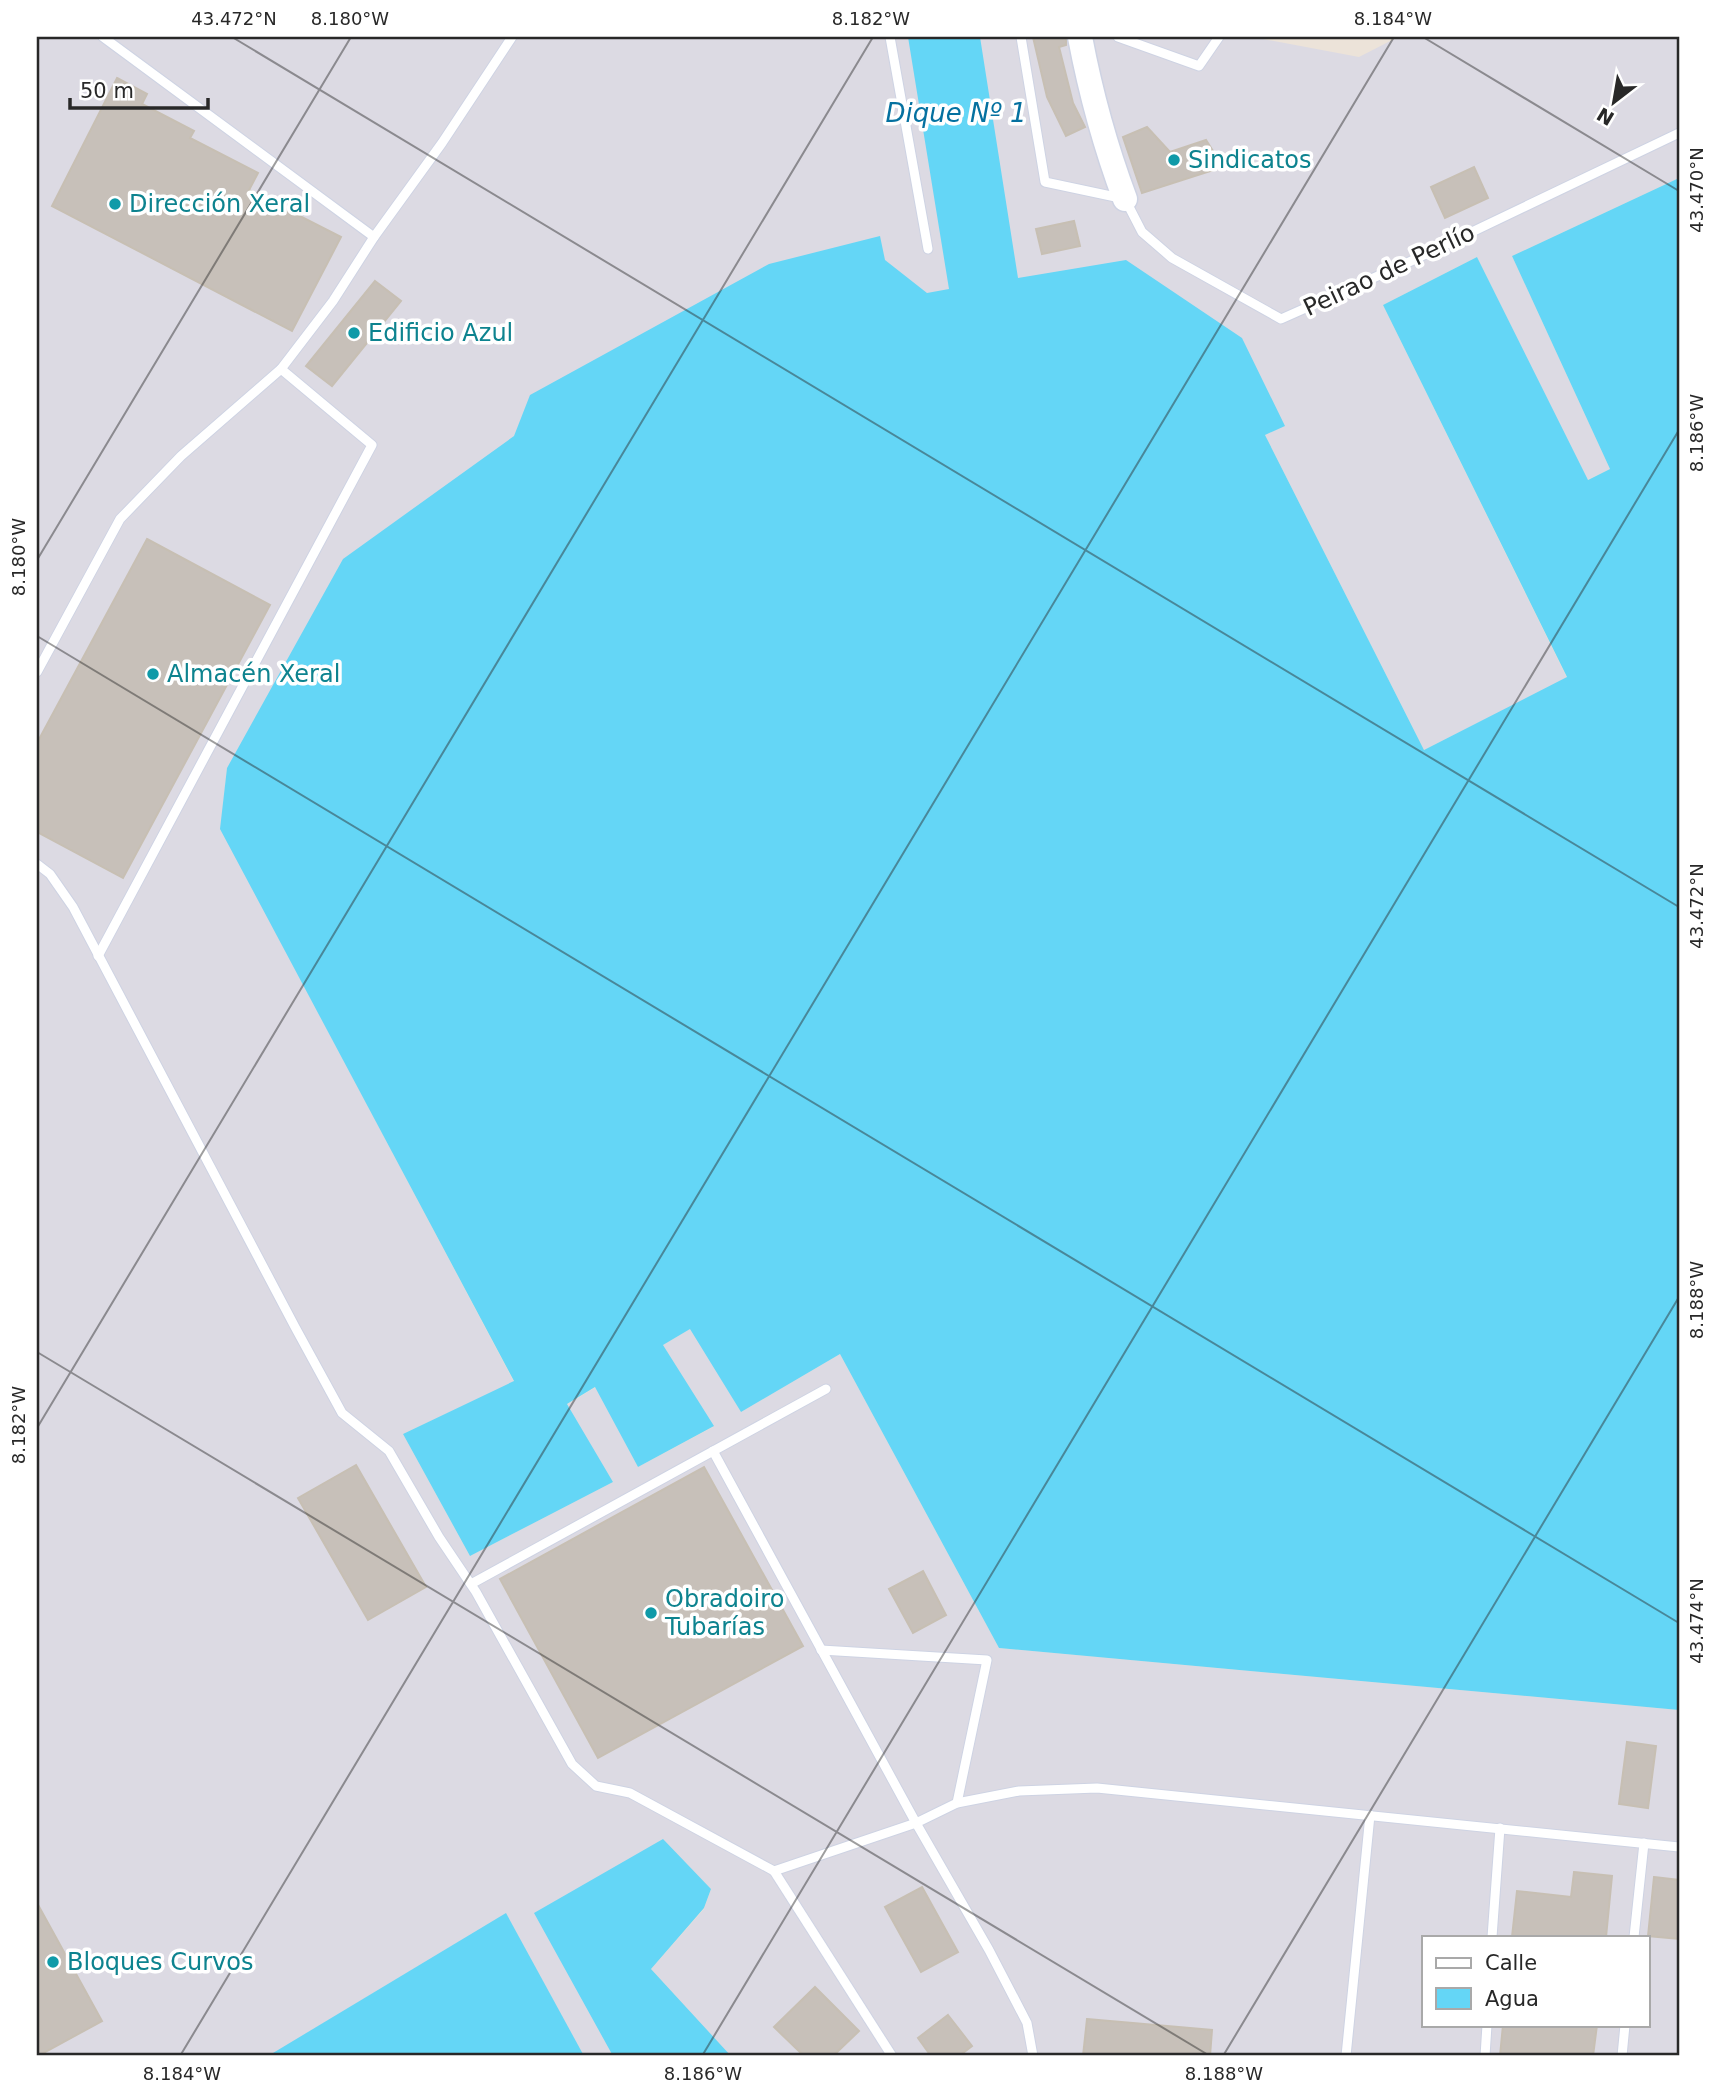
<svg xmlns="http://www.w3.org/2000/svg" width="1716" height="2093" viewBox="0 0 1716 2093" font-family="'DejaVu Sans',sans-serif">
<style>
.industrial{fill:#dcdae3;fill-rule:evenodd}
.water{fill:#64d6f6}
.building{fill:#c7c0b9;stroke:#c7bfb3;stroke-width:2}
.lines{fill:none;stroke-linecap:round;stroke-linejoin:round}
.lane-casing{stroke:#ced3e3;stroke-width:11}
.secondary-casing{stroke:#ced3e3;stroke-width:27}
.lane{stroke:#fff;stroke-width:9}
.secondary{stroke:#fff;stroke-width:24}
.ticks{fill:none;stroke:#282828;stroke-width:2;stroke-opacity:0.45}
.culture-dot{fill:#0f9aa8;stroke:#fff;stroke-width:2.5}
.labels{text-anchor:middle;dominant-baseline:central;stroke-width:7;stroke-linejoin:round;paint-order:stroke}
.culture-label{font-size:24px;fill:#0d838f;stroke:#fff;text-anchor:start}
.street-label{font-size:24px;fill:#282828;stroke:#fff}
.water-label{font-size:26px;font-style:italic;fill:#0571a0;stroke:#fff}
.neatline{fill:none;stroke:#282828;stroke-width:2.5}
.ticks-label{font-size:18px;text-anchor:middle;fill:#282828}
</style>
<rect width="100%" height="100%" fill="#ece3d9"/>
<path class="industrial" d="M37 37H1252L1359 57 1398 37H1679V178L1512 256 1610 469 1587 480 1477 257 1383 305 1567 678 1424 750 1265 435 1285 425 514 436 227 768 221 829 514 1382 403 1434 470 1556 613 1482 566 1405 596 1387 638 1467 713 1427 663 1345 691 1328 741 1412 840 1354 999 1648 1679 1710V2056H731L651 1969 704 1909 711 1889 662 1839 613 2056H37ZM1424 1937H1648V2025H1424Z"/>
<g class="water">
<polygon points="908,37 980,37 1018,278 1126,260 1242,338 1285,426 1265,435 1424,750 1567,677 1383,305 1477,257 1588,480 1610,469 1512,256 1679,178 1679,1710 999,1648 840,1354 741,1412 690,1329 663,1345 714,1426 638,1467 595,1387 567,1404 613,1482 470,1556 403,1434 514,1381 220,829 227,768 343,559 514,436 530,395 769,264 880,236 885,260 927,293 949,289"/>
<polygon points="663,1839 711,1889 704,1908 651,1969 731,2056 613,2056 534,1913"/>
<polygon points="506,1913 584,2056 268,2056"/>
</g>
<g class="building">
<polygon points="1033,37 1066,37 1066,45 1059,47 1073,103 1085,127 1066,136 1047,97"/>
<polygon points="117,78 147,94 142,104 194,131 190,138 258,173 249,190 341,237 292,331 52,206"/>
<polygon points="1147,127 1170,152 1206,140 1223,167 1142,193 1123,137"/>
<polygon points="1474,167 1488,198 1445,218 1431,187"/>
<polygon points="1074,221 1080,246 1042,254 1036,229"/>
<polygon points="375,281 401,301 332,386 306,366"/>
<polygon points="147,539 270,605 123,878 37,832 37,743"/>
<polygon points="356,1465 426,1587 368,1620 298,1498"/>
<polygon points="704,1467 803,1646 598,1758 500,1579"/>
<polygon points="923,1571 946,1615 913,1633 889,1589"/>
<polygon points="1627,1742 1656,1746 1648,1808 1619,1804"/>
<polygon points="1574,1872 1612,1876 1606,1937 1512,1937 1517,1891 1571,1897"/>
<polygon points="1654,1877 1679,1880 1679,1939 1648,1936"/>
<polygon points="922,1887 958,1952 921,1972 885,1907"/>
<polygon points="37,1903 102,2021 38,2056 37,2056"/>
<polygon points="815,1987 859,2031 833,2056 804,2056 774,2027"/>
<polygon points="948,2015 972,2046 959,2056 931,2056 918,2038"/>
<polygon points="1087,2019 1212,2030 1210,2056 1083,2056"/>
<polygon points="1503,2025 1597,2025 1593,2056 1500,2056"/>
</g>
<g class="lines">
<g class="lane-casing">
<g id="lane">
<polyline points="103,37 374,237 442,143 512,37"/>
<polyline points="890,37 928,249"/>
<polyline points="1021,37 1045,182 1125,199 1142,232 1172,258 1281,319 1407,263 1679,133"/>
<polyline points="1118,37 1199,66 1219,37"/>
<polyline points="37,672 120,519 181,456 281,369 333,301 374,237"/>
<polyline points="37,864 50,874 73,907 295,1327 342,1413 389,1451 439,1537 476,1592 572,1764 596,1786 630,1793 774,1871 916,1823 957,1803 1019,1791 1097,1788 1679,1847"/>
<polyline points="98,956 372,445 281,369"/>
<polyline points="713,1451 916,1823 989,1950 1027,2023 1033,2056"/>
<polyline points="471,1584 826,1389"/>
<polyline points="821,1650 987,1660 957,1803"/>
<polyline points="774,1871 892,2056"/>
<polyline points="1492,1937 1500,1828"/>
<polyline points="1634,1937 1644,1843"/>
<polyline points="1346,2056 1370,1815"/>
<polyline points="1485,2056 1487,2025"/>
<polyline points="1622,2056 1625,2025"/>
</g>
</g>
<g class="secondary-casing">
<path id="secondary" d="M1080 37C1091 95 1104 143 1125 199"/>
</g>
<use href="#lane" class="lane"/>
<use href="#secondary" class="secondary"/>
</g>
<path class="ticks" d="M232 37 1679 907M1423 37 1679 191M37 560 351 37M37 636 1679 1623M37 1352 1210 2056M37 1428 873 37M180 2056 1394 37M702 2056 1679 430M1223 2056 1679 1297"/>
<g class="culture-dot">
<circle cx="1174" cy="160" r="7"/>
<circle cx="115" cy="204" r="7"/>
<circle cx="354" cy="333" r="7"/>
<circle cx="153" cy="674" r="7"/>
<circle cx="651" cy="1613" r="7"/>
<circle cx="53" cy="1962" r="7"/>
</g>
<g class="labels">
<g class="culture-label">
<text x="1188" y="160">Sindicatos</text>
<text x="129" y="204">Dirección Xeral</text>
<text x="368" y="333">Edificio Azul</text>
<text x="167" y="674">Almacén Xeral</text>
<text x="665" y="1599">Obradoiro<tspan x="665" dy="28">Tubarías</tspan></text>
<text x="67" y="1962">Bloques Curvos</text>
</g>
<g class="street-label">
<text transform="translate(1389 270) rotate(-25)">Peirao de Perlío</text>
</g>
<g class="water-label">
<text x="956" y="113">Dique Nº 1</text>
</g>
</g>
<rect width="1716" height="2093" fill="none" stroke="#ffffff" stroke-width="77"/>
<rect x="1422" y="1936" width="228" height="91" fill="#ffffff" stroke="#a9a9a9" stroke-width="2"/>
<rect x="1436" y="1958" width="35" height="10" fill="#ffffff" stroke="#a9a9a9" stroke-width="2"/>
<text x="1485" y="1970" font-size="21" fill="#282828">Calle</text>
<rect x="1436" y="1988" width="35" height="21" fill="#64d6f6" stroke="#a9a9a9" stroke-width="2"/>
<text x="1485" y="2006" font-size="21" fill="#282828">Agua</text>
<g transform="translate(1614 102) rotate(211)" stroke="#ffffff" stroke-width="5" paint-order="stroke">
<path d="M0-5L12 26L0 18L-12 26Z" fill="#282828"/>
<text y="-10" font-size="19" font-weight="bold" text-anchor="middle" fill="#282828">N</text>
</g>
<path d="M70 98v10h138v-10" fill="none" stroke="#282828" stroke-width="3.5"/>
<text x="80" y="98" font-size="21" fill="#282828" stroke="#ffffff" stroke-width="5" paint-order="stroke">50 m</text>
<rect x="38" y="38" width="1640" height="2016" class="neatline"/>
<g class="ticks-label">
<text x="234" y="25">43.472°N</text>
<text x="350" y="25">8.180°W</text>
<text x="871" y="25">8.182°W</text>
<text x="1393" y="25">8.184°W</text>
<text transform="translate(1697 190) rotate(-90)" y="6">43.470°N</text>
<text transform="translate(1697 433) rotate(-90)" y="6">8.186°W</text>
<text transform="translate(19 557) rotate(-90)" y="6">8.180°W</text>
<text transform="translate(1697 906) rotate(-90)" y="6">43.472°N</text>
<text transform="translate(1697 1300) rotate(-90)" y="6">8.188°W</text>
<text transform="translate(19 1425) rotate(-90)" y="6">8.182°W</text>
<text transform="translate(1697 1621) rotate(-90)" y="6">43.474°N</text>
<text x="182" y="2080">8.184°W</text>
<text x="703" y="2080">8.186°W</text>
<text x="1224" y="2080">8.188°W</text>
</g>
</svg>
